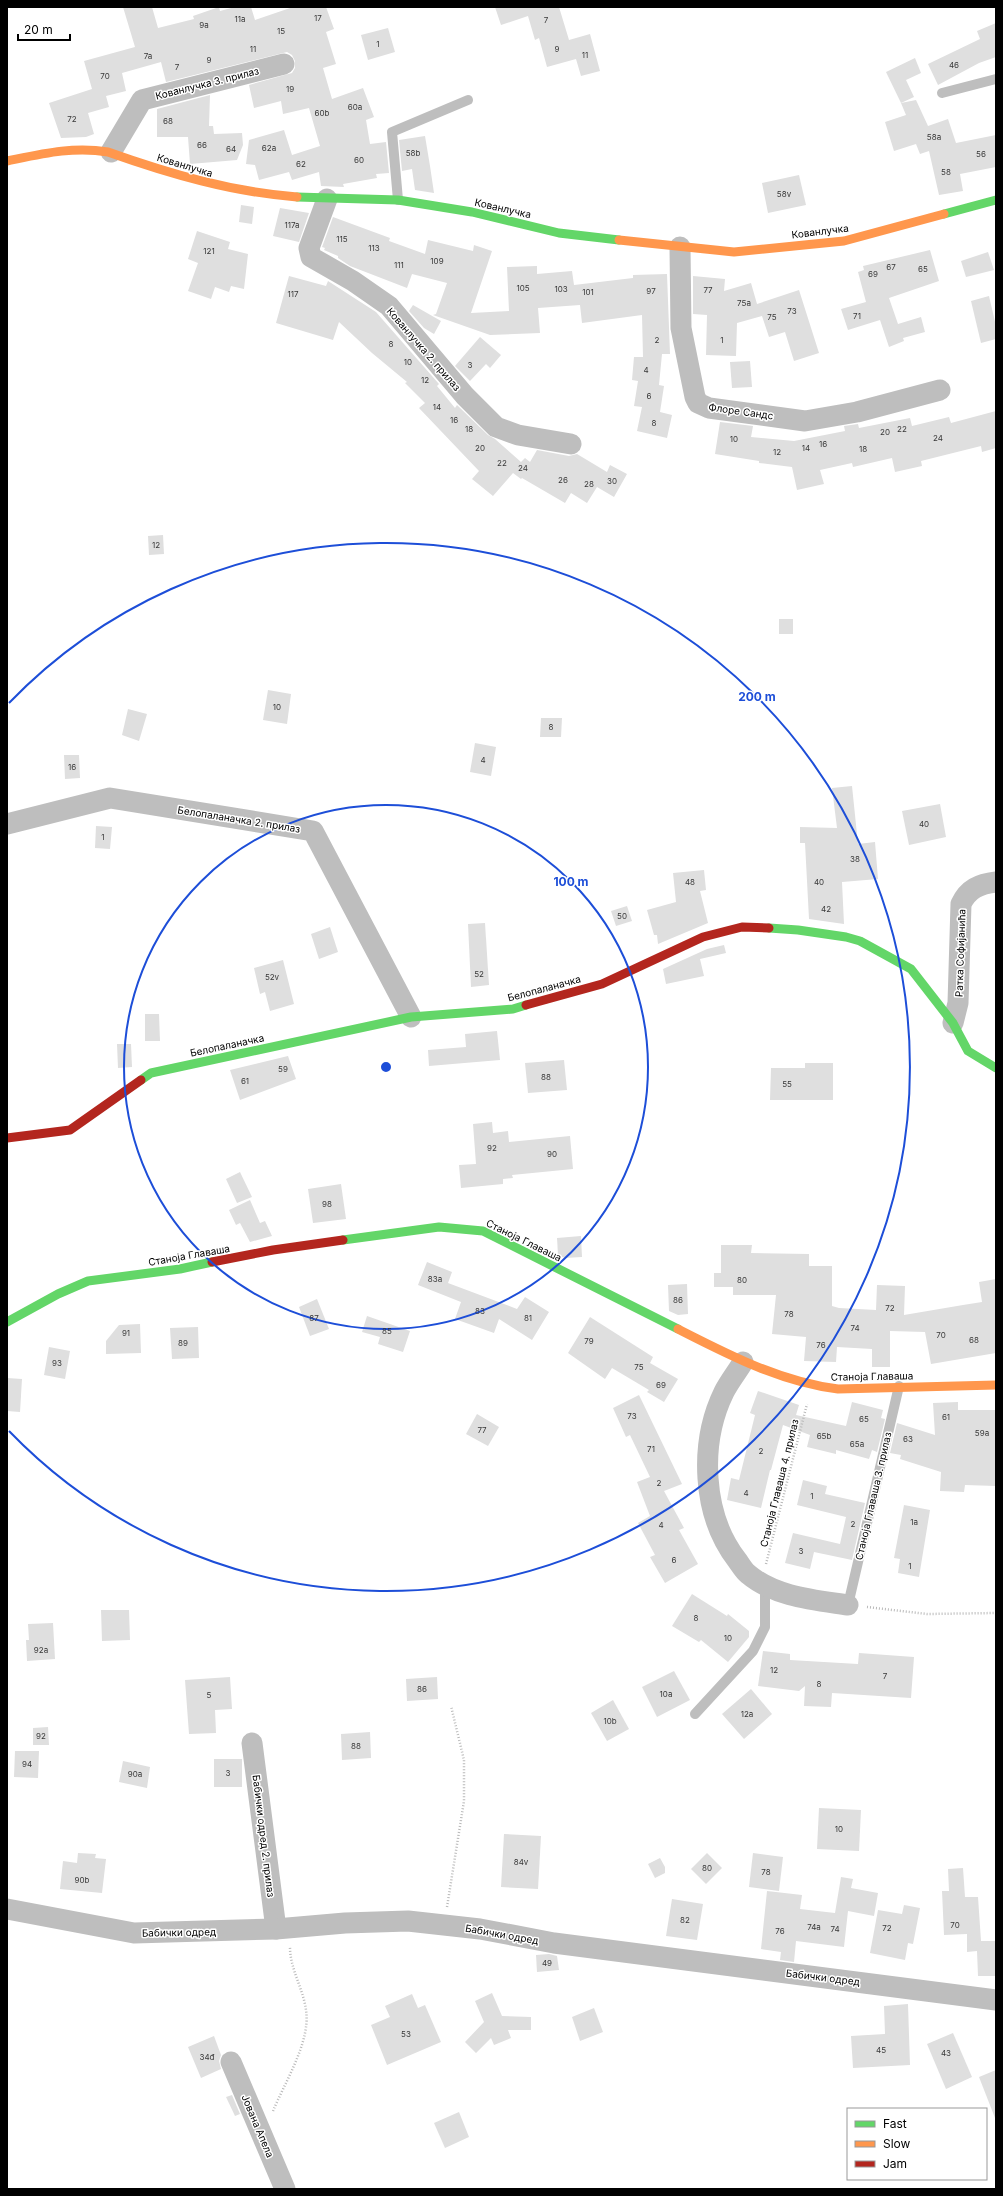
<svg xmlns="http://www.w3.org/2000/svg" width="1003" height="2196" viewBox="0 0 1003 2196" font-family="Inter,sans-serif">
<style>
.building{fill:#dfdfdf}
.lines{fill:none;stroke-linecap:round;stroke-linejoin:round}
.path{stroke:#b9b9b9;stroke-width:2.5;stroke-dasharray:1 2;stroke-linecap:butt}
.lane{stroke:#bebebe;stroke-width:10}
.street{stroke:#bebebe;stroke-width:21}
.fast{stroke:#63d668;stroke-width:9}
.slow{stroke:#ff974d;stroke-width:9}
.jam{stroke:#b3261e;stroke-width:9}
.ring{fill:none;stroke:#1d4ed8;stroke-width:2}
.labels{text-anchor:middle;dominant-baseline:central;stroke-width:3;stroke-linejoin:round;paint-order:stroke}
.number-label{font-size:8px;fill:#383838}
.street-label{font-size:10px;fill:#000;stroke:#fff}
.centre{fill:#1d4ed8;stroke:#fff;stroke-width:2}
.ring-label{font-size:12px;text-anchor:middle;font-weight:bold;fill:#1d4ed8;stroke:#fff;stroke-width:3;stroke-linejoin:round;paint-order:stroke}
</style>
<rect width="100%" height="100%" fill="#fff"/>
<g class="building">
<polygon points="123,7 152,7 158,28 194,19 193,16 219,7 220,11 235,7 251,7 255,20 293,7 326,7 334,29 326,32 336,64 323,68 332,99 363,88 374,117 366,120 370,144 386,142 389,173 376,174 377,178 343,184 344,187 321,186 319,172 292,180 289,172 259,180 255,165 246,164 249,140 284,130 292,155 320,146 309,108 283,114 281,101 254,108 249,85 292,73 295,68 295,61 292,55 287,52 166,82 161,62 122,73 126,91 106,96 109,107 88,113 94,134 86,137 61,138 49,103 92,89 84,61 135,47"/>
<polygon points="495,7 559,7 569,40 590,34 600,71 581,76 576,59 547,67 539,38 535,40 528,16 501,25"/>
<polygon points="996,23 996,57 979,63 938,85 928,64 980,39 977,31"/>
<polygon points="388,28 395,52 368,60 361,35"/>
<polygon points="915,58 921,73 906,80 914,97 901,103 886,72"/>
<polygon points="210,95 209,126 213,126 214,134 242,133 243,145 237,160 190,164 188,137 157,137 157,109"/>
<polygon points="916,100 928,126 948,119 956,143 996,135 996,167 960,174 963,191 939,195 929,151 920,154 916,144 894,151 885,122 906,115 901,103"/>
<polygon points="425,136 430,166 434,193 415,190 412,169 402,171 399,140"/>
<polygon points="799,175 806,205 768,213 762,183"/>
<polygon points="241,205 254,207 252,224 239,222"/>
<polygon points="280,208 309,213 299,242 273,236"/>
<polygon points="333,217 390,238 389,241 425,254 428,240 473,251 474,245 492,251 471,313 509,311 507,267 537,266 537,274 572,271 574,285 633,278 633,275 667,274 670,354 662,354 659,385 664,386 660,412 672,415 667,438 637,431 642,407 634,406 638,381 632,380 634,357 643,357 642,315 582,323 580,305 538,308 540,333 490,335 433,315 436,314 447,283 412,274 407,288 350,266 338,258 338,256 324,250 325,248 322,247"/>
<polygon points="197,231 230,242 228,249 248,254 244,289 231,286 229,292 215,287 211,299 188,291 198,263 188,259"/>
<polygon points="930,250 939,281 889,298 898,324 921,317 925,332 903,338 904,341 889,347 880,320 848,330 841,309 866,302 858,272 864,270 863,266"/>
<polygon points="988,252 994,270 966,277 961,261"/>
<polygon points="289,276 326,286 328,281 376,312 439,384 437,386 455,408 457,405 488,435 495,439 521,462 525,458 530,462 537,450 569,456 577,454 607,472 610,465 627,474 614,497 597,487 587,503 571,493 565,503 522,478 521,479 513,473 493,496 472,479 479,471 419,408 425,403 405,383 407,382 372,353 339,322 333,340 276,323"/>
<polygon points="693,276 725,279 724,291 751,283 757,304 799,290 819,353 794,361 785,332 769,337 762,316 737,323 736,356 706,355 707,315 693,314"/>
<polygon points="989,296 996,326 996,339 981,343 971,301"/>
<polygon points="413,305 441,321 434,334 424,328 409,311"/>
<polygon points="480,337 501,355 490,368 486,364 470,381 455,366"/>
<polygon points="750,361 752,387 732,388 730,362"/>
<polygon points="996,411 996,448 982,452 981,446 921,461 922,466 895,472 892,458 853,467 852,463 820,470 824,484 797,490 792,467 759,463 759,461 715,454 720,422 753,426 751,437 794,441 845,431 844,426 858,424 859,428 910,418 912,426 949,417 951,423"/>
<polygon points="163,535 164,554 149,555 148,536"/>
<rect x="779" y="619" width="14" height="15"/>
<polygon points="268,690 291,694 287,724 263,720"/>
<polygon points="128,709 147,714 139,741 122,735"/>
<polygon points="541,718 562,718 561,737 540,737"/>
<polygon points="475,743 496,747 491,776 470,772"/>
<polygon points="64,755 79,755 80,778 65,779"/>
<polygon points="852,786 858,844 875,842 878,879 842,882 844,924 809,919 805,843 800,843 800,827 837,828 832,788"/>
<polygon points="940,804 946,837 909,845 902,811"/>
<polygon points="96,826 112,827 110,849 95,848"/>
<polygon points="704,870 706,890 700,891 708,923 658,944 657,935 654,935 647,910 676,902 673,873"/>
<polygon points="627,906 632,921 616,926 611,911"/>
<polygon points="485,923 489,985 471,987 468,924"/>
<polygon points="330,927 338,952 319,959 311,934"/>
<polygon points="724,945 726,953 700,959 704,976 666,984 663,969 707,949"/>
<polygon points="283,960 294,1004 270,1011 265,992 260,994 254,968"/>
<polygon points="145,1014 159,1014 160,1041 145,1041"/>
<polygon points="497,1031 500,1060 429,1066 428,1050 466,1047 465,1034"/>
<polygon points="117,1044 131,1044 132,1067 118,1068"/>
<polygon points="288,1056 296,1079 240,1100 230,1070"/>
<polygon points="564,1060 567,1090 528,1093 525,1063"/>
<polygon points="805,1063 833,1063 833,1100 770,1100 771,1068 805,1068"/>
<polygon points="492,1122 493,1133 508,1131 509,1142 570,1136 573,1169 512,1175 513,1178 503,1179 503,1184 461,1188 459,1165 476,1164 473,1124"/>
<polygon points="240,1172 252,1197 237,1203 226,1179"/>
<polygon points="341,1184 346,1219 313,1223 308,1189"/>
<polygon points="250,1200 260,1223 265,1221 272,1236 250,1242 240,1223 236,1225 229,1210"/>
<polygon points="581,1236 582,1257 565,1258 558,1255 557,1238"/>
<polygon points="721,1245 752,1245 751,1253 809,1254 809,1266 832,1266 832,1306 839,1308 876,1310 877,1285 905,1286 904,1315 963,1305 982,1302 979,1282 996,1279 996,1353 931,1364 925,1332 890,1331 890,1367 872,1367 872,1349 837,1347 836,1362 804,1361 806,1337 772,1334 776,1295 733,1295 733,1287 714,1287 714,1273 721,1273"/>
<polygon points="427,1262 452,1272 448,1283 517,1309 525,1297 549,1312 532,1340 499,1319 494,1333 455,1319 461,1302 418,1285"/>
<polygon points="687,1284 688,1314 678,1315 669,1311 668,1285"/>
<polygon points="317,1299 329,1329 310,1336 299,1307"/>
<polygon points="367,1316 410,1331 403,1352 378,1344 380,1337 362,1332"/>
<polygon points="590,1317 653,1357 650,1363 678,1379 664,1402 647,1392 649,1390 612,1368 605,1379 568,1353"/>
<polygon points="140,1324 141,1353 106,1354 106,1341 119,1325"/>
<polygon points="198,1327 199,1358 172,1359 170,1328"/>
<polygon points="49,1347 70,1351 65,1379 44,1375"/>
<polygon points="7,1378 22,1379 20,1412 7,1411"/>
<polygon points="758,1391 799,1405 796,1415 846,1426 852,1402 883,1410 881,1418 885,1419 877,1452 872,1450 869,1459 836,1450 836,1454 807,1447 810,1435 783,1425 771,1470 770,1470 761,1508 727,1500 731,1478 739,1480 755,1415 750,1413"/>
<polygon points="639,1395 682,1484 664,1491 684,1528 679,1530 698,1564 665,1583 650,1557 655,1555 638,1523 650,1516 637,1482 650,1477 630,1435 626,1437 613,1408"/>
<polygon points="958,1402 958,1410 996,1410 996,1486 965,1485 964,1492 940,1491 941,1472 900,1459 901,1455 890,1453 897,1423 935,1435 933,1403"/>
<polygon points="477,1414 499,1427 488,1446 466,1434"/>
<polygon points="803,1480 827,1486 825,1494 865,1503 852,1560 814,1552 810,1569 785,1563 793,1533 840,1544 846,1517 797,1505"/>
<polygon points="904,1505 930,1510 919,1577 898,1573 900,1559 894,1558"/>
<polygon points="692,1594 727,1616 728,1614 749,1631 749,1637 728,1662 701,1640 699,1642 672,1626"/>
<polygon points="101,1610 129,1610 130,1640 102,1641"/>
<polygon points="53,1623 55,1659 27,1661 26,1640 29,1640 28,1624"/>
<polygon points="763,1651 790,1654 790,1660 858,1664 859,1653 914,1657 911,1698 832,1693 831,1707 804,1706 805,1686 799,1691 758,1686"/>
<polygon points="674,1671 690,1700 657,1717 642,1687"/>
<polygon points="230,1677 232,1709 215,1710 216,1733 189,1734 185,1680"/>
<polygon points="437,1677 438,1699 407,1701 406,1679"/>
<polygon points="751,1689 772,1714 744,1739 722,1714"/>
<polygon points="613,1700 629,1729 607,1741 591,1713"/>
<polygon points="48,1727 49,1745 33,1745 33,1728"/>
<polygon points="370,1732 371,1758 342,1760 341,1734"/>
<polygon points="15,1751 39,1751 38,1778 14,1777"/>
<rect x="214" y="1759" width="28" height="28"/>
<polygon points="123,1761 150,1767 147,1788 119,1782"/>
<polygon points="819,1808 861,1810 859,1851 817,1849"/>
<polygon points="504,1834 541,1836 538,1889 501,1887"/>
<polygon points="78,1853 96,1854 95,1858 106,1859 102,1893 60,1889 63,1861 77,1863"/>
<polygon points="707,1853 722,1868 706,1884 691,1869"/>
<polygon points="753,1853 783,1857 779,1891 749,1887"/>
<polygon points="660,1858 665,1867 665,1873 655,1878 648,1864"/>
<polygon points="963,1868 965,1897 978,1897 981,1941 996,1941 996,1976 978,1976 977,1951 967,1952 967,1934 944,1935 942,1891 949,1891 948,1869"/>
<polygon points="841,1877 853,1879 851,1888 878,1893 874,1916 848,1911 844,1947 796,1941 794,1962 780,1960 781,1952 761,1949 767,1891 802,1895 800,1909 835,1913"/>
<polygon points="672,1899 703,1904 697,1940 666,1936"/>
<polygon points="904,1905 920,1908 913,1944 908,1943 905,1960 870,1953 878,1910 902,1914"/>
<polygon points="549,1954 557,1956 559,1970 537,1972 536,1955"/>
<polygon points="492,1993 502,2016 531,2017 531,2030 508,2030 511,2038 494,2045 491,2038 476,2053 465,2042 484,2022 475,2001"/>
<polygon points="412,1994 418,2008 425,2005 441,2042 387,2065 371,2025 390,2017 385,2006"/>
<polygon points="908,2004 910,2065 853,2068 851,2036 885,2034 884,2006"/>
<polygon points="594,2008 603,2032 580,2041 572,2017"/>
<polygon points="953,2033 972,2077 946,2089 927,2044"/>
<polygon points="214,2036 221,2055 219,2061 221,2069 201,2078 188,2047"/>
<polygon points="996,2070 996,2118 995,2118 979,2077"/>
<polygon points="232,2095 240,2114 235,2116 226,2097"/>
<polygon points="459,2112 469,2137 445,2148 434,2123"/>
</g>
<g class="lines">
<g class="path">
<polyline points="766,1564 807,1404"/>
<polyline points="867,1607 927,1614 996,1613"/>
<polyline points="447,1907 464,1801 464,1760 451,1706"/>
<path d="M273 2111C285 2082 311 2041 306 2010 303 1988 290 1969 290 1947"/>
</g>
<g class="lane">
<polyline points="942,93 996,79"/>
<polyline points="398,200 392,132 468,100"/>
<polyline points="848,1605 899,1386"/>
<polyline points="695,1714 753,1651 765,1627 765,1584"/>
</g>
<g class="street">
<polyline points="111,152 142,100 284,64"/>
<polyline points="327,199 309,248 311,257 353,281 389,306 465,396 496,427 518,435 571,444"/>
<polyline points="680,247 681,328 695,397 698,403 709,408 805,421 857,412 940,390"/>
<polyline points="7,824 110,798 313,831 411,1017"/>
<path d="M953 1023 958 1003 961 904C968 889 979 884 996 882"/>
<path d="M743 1362C737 1372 729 1382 724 1392 699 1443 702 1515 737 1560 740 1564 744 1571 748 1574 775 1597 815 1600 848 1605"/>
<polyline points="252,1743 276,1929"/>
<polyline points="7,1909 134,1933 276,1929 345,1923 408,1921 480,1929 554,1943 996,2000"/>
<polyline points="231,2062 285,2189"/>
</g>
<g class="fast">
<polyline points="297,197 398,200 472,212 559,233 619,240"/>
<polyline points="944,214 996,200"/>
<polyline points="769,928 798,930 846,937 860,941 911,969 953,1023 968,1051 996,1068"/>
<polyline points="141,1080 151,1073 411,1017 513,1009 526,1005"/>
<polyline points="343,1240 439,1227 483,1231 678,1329"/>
<polyline points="7,1322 58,1294 88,1281 180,1269 212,1262"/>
</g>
<g class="slow">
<path d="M7 161C41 154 73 146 108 152 170 174 232 192 297 197"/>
<polyline points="619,240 734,252 844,241 944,214"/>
<path d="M678 1329C729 1355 781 1382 838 1389L996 1385"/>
</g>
<g class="jam">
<polyline points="526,1005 602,984 703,937 742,927 769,928"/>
<polyline points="7,1138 70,1130 141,1080"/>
<polyline points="212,1262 273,1250 343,1240"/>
</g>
</g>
<g class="ring">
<circle cx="386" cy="1067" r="262"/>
<path d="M9 703A524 524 0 1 1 9 1431"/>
</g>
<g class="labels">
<g class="number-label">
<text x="318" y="18">17</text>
<text x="240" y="19">11a</text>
<text x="546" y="20">7</text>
<text x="204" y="25">9a</text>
<text x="281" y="31">15</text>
<text x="378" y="44">1</text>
<text x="253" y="49">11</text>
<text x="557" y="49">9</text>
<text x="585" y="55">11</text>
<text x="148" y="56">7a</text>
<text x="209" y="60">9</text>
<text x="954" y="65">46</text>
<text x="177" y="67">7</text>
<text x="105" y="76">70</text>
<text x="290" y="89">19</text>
<text x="355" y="107">60a</text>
<text x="322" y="113">60b</text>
<text x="72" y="119">72</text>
<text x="168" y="121">68</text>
<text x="934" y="137">58a</text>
<text x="202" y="145">66</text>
<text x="269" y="148">62a</text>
<text x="231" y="149">64</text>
<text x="413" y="153">58b</text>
<text x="981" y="154">56</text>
<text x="359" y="160">60</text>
<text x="301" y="164">62</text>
<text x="946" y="172">58</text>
<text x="784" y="194">58v</text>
<text x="292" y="225">117a</text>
<text x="342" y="239">115</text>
<text x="374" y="248">113</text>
<text x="209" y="251">121</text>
<text x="437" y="261">109</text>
<text x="399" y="265">111</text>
<text x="891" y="267">67</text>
<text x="923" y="269">65</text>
<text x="873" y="274">69</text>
<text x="523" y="288">105</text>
<text x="561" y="289">103</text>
<text x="708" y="290">77</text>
<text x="651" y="291">97</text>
<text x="588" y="292">101</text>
<text x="293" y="294">117</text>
<text x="744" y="303">75a</text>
<text x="792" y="311">73</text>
<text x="857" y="316">71</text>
<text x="772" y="317">75</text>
<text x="657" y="340">2</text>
<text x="722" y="340">1</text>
<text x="391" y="344">8</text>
<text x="408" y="362">10</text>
<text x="470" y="365">3</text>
<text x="646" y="370">4</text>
<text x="425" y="380">12</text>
<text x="649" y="396">6</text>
<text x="437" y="407">14</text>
<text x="454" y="420">16</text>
<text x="654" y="423">8</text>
<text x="469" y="429">18</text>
<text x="902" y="429">22</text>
<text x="885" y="432">20</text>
<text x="938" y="438">24</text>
<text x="734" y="439">10</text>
<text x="823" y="444">16</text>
<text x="480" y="448">20</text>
<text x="806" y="448">14</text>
<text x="863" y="449">18</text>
<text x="777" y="452">12</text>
<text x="502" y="463">22</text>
<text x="523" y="468">24</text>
<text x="563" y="480">26</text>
<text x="612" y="481">30</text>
<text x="589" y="484">28</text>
<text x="156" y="545">12</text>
<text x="277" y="707">10</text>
<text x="551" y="727">8</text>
<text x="483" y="760">4</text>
<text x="72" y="767">16</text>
<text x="924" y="824">40</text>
<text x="103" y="837">1</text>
<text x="855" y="859">38</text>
<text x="690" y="882">48</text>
<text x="819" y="882">40</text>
<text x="826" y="909">42</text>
<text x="622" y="916">50</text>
<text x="479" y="974">52</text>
<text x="272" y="977">52v</text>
<text x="283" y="1069">59</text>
<text x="546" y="1077">88</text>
<text x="245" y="1081">61</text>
<text x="787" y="1084">55</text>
<text x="492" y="1148">92</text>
<text x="552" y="1154">90</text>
<text x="327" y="1204">98</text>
<text x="435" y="1279">83a</text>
<text x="742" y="1280">80</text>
<text x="678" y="1300">86</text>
<text x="890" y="1308">72</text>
<text x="480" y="1311">83</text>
<text x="789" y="1314">78</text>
<text x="314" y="1318">87</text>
<text x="528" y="1318">81</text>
<text x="855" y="1328">74</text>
<text x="387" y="1331">85</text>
<text x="126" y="1333">91</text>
<text x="941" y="1335">70</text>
<text x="974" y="1340">68</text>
<text x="589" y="1341">79</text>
<text x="183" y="1343">89</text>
<text x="821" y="1345">76</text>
<text x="57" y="1363">93</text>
<text x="639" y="1367">75</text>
<text x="661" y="1385">69</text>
<text x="632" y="1416">73</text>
<text x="946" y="1417">61</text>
<text x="864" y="1419">65</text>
<text x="482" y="1430">77</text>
<text x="982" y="1433">59a</text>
<text x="824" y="1436">65b</text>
<text x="908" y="1439">63</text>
<text x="857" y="1444">65a</text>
<text x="651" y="1449">71</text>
<text x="761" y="1451">2</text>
<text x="659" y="1483">2</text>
<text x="746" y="1493">4</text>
<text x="812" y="1496">1</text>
<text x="914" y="1522">1a</text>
<text x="853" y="1524">2</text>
<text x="661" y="1525">4</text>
<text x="801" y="1551">3</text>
<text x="674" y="1560">6</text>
<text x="910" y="1566">1</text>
<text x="696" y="1618">8</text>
<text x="728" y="1638">10</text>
<text x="41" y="1650">92a</text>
<text x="774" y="1670">12</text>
<text x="885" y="1676">7</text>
<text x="819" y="1684">8</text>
<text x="422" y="1689">86</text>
<text x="666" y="1694">10a</text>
<text x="209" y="1695">5</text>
<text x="747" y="1714">12a</text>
<text x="610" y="1721">10b</text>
<text x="41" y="1736">92</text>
<text x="356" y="1746">88</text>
<text x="27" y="1764">94</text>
<text x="228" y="1773">3</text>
<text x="135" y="1774">90a</text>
<text x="839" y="1829">10</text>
<text x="521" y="1862">84v</text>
<text x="707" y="1868">80</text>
<text x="766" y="1872">78</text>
<text x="82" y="1880">90b</text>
<text x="685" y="1920">82</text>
<text x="955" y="1925">70</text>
<text x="814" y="1927">74a</text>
<text x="887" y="1928">72</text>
<text x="835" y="1929">74</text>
<text x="780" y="1931">76</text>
<text x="547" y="1963">49</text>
<text x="406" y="2034">53</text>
<text x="881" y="2050">45</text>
<text x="946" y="2053">43</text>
<text x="207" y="2057">34đ</text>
</g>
<g class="street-label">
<text transform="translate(207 83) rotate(-14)">Кованлучка 3. прилаз</text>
<text transform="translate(185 165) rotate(17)">Кованлучка</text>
<text transform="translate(503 208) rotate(13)">Кованлучка</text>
<text transform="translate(820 231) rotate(-7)">Кованлучка</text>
<text transform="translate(424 349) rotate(49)">Кованлучка 2. прилаз</text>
<text transform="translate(741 411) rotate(8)">Флоре Сандс</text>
<text transform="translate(239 819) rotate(9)">Белопаланачка 2. прилаз</text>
<text transform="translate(960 953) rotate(-88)">Ратка Софијанића</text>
<text transform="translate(544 988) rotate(-15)">Белопаланачка</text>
<text transform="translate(227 1045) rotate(-12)">Белопаланачка</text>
<text transform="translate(524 1240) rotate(26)">Станоја Главаша</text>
<text transform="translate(189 1255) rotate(-10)">Станоја Главаша</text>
<text transform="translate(872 1376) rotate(-1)">Станоја Главаша</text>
<text transform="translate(779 1483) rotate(-76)">Станоја Главаша 4. прилаз</text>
<text transform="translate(873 1496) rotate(-77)">Станоја Главаша 3. прилаз</text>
<text transform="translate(264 1836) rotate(83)">Бабички одред 2. прилаз</text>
<text transform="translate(179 1932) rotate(-1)">Бабички одред</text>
<text transform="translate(502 1934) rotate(10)">Бабички одред</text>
<text transform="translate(823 1977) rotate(7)">Бабички одред</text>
<text transform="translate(258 2126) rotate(67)">Јована Апела</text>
</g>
</g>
<circle cx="386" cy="1067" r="6" class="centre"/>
<g class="ring-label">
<text x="757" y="701">200 m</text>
<text x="571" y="886">100 m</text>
</g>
<rect width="1003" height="2196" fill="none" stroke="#000000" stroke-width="16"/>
<rect x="847" y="2108" width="140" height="72" fill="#ffffff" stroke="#999999"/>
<rect x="855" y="2121" width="20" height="6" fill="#63d668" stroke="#999999"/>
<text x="883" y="2128" font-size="12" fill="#000000">Fast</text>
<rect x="855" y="2141" width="20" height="6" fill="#ff974d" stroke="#999999"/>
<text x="883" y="2148" font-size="12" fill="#000000">Slow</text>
<rect x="855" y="2161" width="20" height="6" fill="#b3261e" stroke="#999999"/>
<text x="883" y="2168" font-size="12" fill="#000000">Jam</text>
<path d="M18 34v6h52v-6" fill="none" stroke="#000000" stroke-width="2"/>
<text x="24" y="34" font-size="12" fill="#000000" stroke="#ffffff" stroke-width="3" paint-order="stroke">20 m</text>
</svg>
